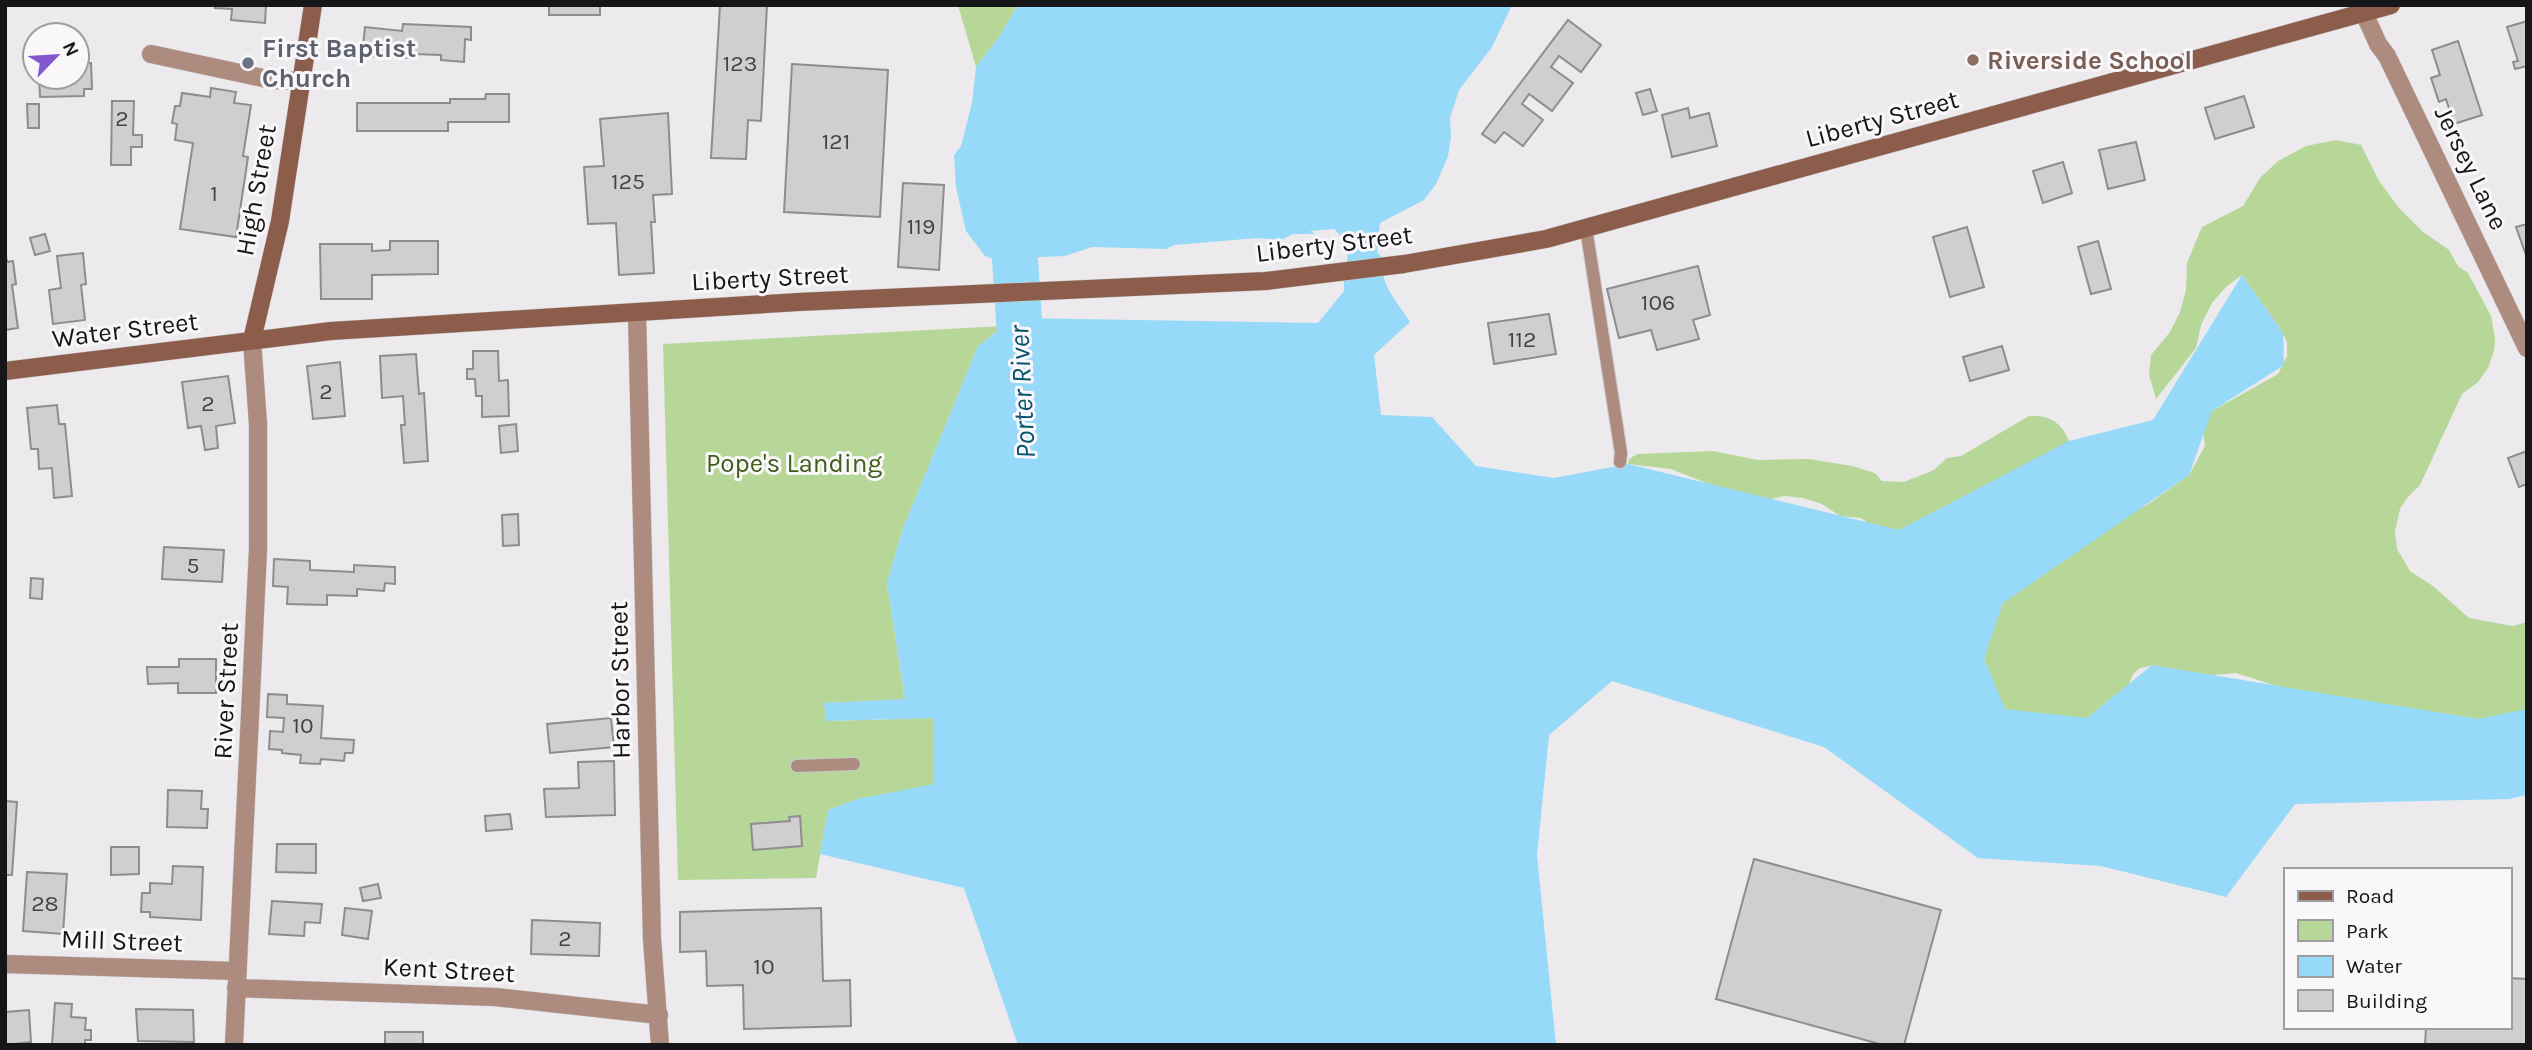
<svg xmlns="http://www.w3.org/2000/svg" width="2532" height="1050" viewBox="0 0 2532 1050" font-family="Karla,sans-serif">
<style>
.green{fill:#b6d798}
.water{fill:#96d9f9}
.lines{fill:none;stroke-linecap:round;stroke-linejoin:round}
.river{stroke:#96d9f9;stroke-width:46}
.building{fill:#d1ced2;stroke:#8e8c8f;stroke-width:2}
.lane-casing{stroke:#cac8cb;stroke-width:14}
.street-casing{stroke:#cac8cb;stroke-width:19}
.secondary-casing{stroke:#cac8cb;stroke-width:19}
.lane{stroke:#ad8b7f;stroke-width:12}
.street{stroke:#ad8b7f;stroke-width:18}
.secondary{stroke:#8d5d4c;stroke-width:18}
.education-dot{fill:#8d6e63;stroke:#f9f7fa;stroke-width:2.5}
.worship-dot{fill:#6b7280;stroke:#f9f7fa;stroke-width:2.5}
.labels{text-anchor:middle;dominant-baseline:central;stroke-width:6;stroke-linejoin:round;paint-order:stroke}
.number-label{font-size:23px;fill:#454346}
.worship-label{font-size:26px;font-weight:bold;fill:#5b616d;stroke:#f9f7fa;text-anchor:start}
.education-label{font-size:26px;font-weight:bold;fill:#785e54;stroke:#f9f7fa;text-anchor:start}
.street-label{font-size:26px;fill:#161517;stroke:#f9f7fa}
.park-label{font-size:26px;fill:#3e5d16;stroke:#f9f7fa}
.water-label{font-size:28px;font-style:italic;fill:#08536d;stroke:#f9f7fa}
</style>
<rect width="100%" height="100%" fill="#eceaed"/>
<g class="green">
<polygon points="958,5 1018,5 999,37 976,67"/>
<polygon points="2336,140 2361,145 2379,181 2399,208 2422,231 2449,250 2458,266 2468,273 2491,316 2495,338 2494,351 2488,368 2478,382 2462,394 2420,485 2407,498 2400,509 2395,531 2397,549 2410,571 2433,586 2469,618 2513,626 2527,622 2527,712 2478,719 2283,688 2236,673 2193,677 2154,665 2140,668 2133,674 2129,684 2087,718 2068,719 2005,709 2002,706 1984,659 1995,614 2003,603 2088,533 2147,505 2189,475 2205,446 2203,431 2212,411 2278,374 2287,356 2287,342 2279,327 2242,275 2226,287 2212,303 2201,325 2196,348 2156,399 2149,375 2151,355 2170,332 2180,312 2186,290 2187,263 2202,227 2243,206 2260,178 2278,161 2306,146"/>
<polygon points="1004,326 978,346 902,531 887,583 905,700 825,703 827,721 934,718 934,785 858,799 828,810 816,878 678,880 663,344"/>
<path d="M2029 416C2049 414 2062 423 2069 441L2063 448 1904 530H1897L1870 524 1861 518 1840 516 1822 504 1803 498 1784 496 1763 501 1714 486 1671 469 1628 464 1629 459 1637 454 1713 451 1758 460 1809 459 1852 466 1875 473 1882 481 1904 482 1934 470 1947 458 1961 456Z"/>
</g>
<path class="water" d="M1018 5H1512L1492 47 1459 90 1450 118 1451 137 1448 156 1436 184 1424 200 1380 223 1377 252 1383 259C1378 283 1398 303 1410 322L1374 355 1381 415 1432 417 1476 466 1554 478 1628 464 1899 530 2069 441 2153 420 2242 275 2283 333 2284 365 2212 411 2189 475 2003 603 1984 659 2005 709 2087 718 2152 665 2478 719 2527 709V795L2509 799 2295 804 2226 897 2101 866 1978 858 1824 747 1612 681 1549 735 1537 855 1556 1045H1018L964 888 820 854 828 810 858 799 934 784 933 718 826 721 824 703 905 699 887 583 902 531 978 346 1015 318 1318 323 1344 291C1342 265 1358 251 1334 229L1310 231 1316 234H1293L1281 240 1258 238 1174 245 1166 249 1092 247 1065 256 993 259 985 256 966 231 956 187 954 155 961 146 972 103 976 67 999 37Z"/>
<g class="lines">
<polyline class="river" points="1011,198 1023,381"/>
</g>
<g class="building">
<polygon points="215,5 266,5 265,23 231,20 232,9 215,8"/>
<rect x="549" y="5" width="51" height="10"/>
<polygon points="720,5 767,5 761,121 748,120 746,159 711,158"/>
<polygon points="1568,20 1601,45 1581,72 1559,56 1551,67 1573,83 1552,111 1529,94 1522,104 1543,120 1523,146 1504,132 1495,143 1482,134"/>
<polygon points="2527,21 2527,66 2515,69 2513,62 2518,61 2507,27"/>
<polygon points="403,24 471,27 471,40 465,39 464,62 441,60 441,55 413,54 413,58 362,56 365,27 402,31"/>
<polygon points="2458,41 2482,115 2454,124 2446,99 2439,102 2431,78 2440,75 2432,50"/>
<polygon points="77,55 84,55 84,63 91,63 92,89 84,89 84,96 40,97 39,77 77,77"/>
<polygon points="792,64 888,70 880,217 784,212"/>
<polygon points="211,88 236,92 234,103 251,105 243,156 248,157 236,237 180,229 193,143 175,140 177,124 172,123 175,106 180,106 182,93 210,97"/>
<polygon points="1650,89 1657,111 1643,115 1636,93"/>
<polygon points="486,94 509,94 509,122 448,122 448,131 357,131 357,103 450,103 450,99 485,99"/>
<polygon points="2244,96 2254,127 2215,139 2205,108"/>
<polygon points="112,101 134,101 133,135 142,135 142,147 131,147 131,165 111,165"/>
<polygon points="27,104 39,104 39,128 28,128"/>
<polygon points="1688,108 1690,118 1709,113 1717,146 1672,157 1662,115"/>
<polygon points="668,113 672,194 653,195 655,222 651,222 654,273 619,275 616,223 588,224 584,167 604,166 600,119"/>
<polygon points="2136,142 2145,180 2108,189 2099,150"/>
<polygon points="2063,162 2072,193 2043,203 2033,171"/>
<polygon points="903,183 944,185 939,270 898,267"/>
<polygon points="2527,224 2527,258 2516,227"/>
<polygon points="1967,227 1984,287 1950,297 1933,237"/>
<polygon points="45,234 50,251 35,255 30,238"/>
<polygon points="390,241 438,241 438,274 372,275 372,299 321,299 320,244 372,244 372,251 390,250"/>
<polygon points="2098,241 2111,289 2091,294 2078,247"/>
<polygon points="5,250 7,262 13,261 16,284 12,285 18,328 5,330"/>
<polygon points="83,253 86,284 81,285 85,320 53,324 49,290 61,288 57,256"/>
<polygon points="1698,266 1710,315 1693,320 1699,339 1657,350 1651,330 1619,338 1607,289"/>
<polygon points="1549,314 1556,354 1494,364 1488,323"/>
<polygon points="2002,346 2009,370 1970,381 1963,357"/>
<polygon points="473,351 498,351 499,381 508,380 509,416 482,417 482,396 476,396 475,379 467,379 467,369 473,369"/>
<polygon points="416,354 419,394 424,393 428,461 404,463 401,425 405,425 403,396 382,398 380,356"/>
<polygon points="340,362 345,416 313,419 307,366"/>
<polygon points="228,376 235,423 216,426 218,448 205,450 201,426 188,428 182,382"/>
<polygon points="57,405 59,424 65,424 72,496 54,498 52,468 39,469 38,449 31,449 27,408"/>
<polygon points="516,424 518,451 501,453 499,426"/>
<polygon points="2527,451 2527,484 2519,487 2508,458"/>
<polygon points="518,514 519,545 503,546 502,515"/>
<polygon points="164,547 224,550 222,582 162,579"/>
<polygon points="274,559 310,561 310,570 354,572 354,565 395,567 395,584 385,583 384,591 357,589 357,596 327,595 327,605 287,604 288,587 273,586"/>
<polygon points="31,578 43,579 42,599 30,598"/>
<polygon points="179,659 216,659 216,693 178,693 178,683 148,684 147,667 179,667"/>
<polygon points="268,694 287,695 287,704 323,706 321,738 354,740 353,753 345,753 344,761 321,759 320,764 300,763 301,755 282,753 282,750 269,749 270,731 283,732 284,718 267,717"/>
<polygon points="611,718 614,747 550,753 547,724"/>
<polygon points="614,761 615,815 546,817 544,789 579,788 578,762"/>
<polygon points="168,790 202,791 201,809 208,809 207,828 167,827"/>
<polygon points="5,801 17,802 12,875 5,875"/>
<polygon points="510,814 512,829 486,831 485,816"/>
<polygon points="800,816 802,846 753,850 751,824 790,821 789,817"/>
<polygon points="277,844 316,844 316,873 276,872"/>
<polygon points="111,847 139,847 139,874 111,875"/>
<polygon points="1754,859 1941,910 1904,1045 1883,1045 1716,999"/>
<polygon points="173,866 203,867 201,920 150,917 150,912 141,912 142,893 150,893 150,883 172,884"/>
<polygon points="27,872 67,874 63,934 23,931"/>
<polygon points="378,884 381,898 363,901 360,888"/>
<polygon points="272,901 322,904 320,923 305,922 304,936 269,934"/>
<polygon points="345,908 372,911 368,939 342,935"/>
<polygon points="821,908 823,981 850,980 851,1026 744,1029 743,985 707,986 706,951 680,952 680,912"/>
<polygon points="532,920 600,923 599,956 531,954"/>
<polygon points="2509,978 2527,979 2527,1045 2425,1045 2426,1027 2509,1027"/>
<polygon points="55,1003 72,1004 71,1017 86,1018 85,1030 91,1030 91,1040 85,1040 85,1045 52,1045"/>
<polygon points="136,1009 193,1010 194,1042 138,1041"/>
<polygon points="29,1010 31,1042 5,1045 5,1012"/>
<rect x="385" y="1032" width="38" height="13"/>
</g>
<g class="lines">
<g class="lane-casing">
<g id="lane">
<polyline points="1586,228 1621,453 1620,462"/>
<polyline points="797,766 854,764"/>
</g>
</g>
<g class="street-casing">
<g id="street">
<polyline points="2364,13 2378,44 2387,56 2527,348"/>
<polyline points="151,54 272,80 301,81"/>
<polyline points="637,313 652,939 660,1045"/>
<polyline points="5,964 237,971"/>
<polyline points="236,988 495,997 659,1015"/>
<polyline points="234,1045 258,550 258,424 252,340"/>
</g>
</g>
<g class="secondary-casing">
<g id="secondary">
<polyline points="252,340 280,221 313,5"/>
<polyline points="5,371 331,331 798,302 1266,281 1404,264 1546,239 2391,5"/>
</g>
</g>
<use href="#lane" class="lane"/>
<use href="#street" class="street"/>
<use href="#secondary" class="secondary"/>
</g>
<circle class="education-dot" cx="1973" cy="60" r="7"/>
<circle class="worship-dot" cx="248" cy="63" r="7"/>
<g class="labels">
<g class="number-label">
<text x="740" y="63">123</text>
<text x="122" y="118">2</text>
<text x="836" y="141">121</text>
<text x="628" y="181">125</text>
<text x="214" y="193">1</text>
<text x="921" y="226">119</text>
<text x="1658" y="302">106</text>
<text x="1522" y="339">112</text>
<text x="326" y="391">2</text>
<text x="208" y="403">2</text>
<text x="193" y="565">5</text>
<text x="303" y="725">10</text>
<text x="45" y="903">28</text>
<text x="565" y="938">2</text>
<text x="764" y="966">10</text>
</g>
<g class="worship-label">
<text x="262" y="48">First Baptist<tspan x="262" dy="30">Church</tspan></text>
</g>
<g class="education-label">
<text x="1987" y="60">Riverside School</text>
</g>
<g class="street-label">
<text transform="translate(1882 119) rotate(-15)">Liberty Street</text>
<text transform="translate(2471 168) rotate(64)">Jersey Lane</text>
<text transform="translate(256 190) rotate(-80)">High Street</text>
<text transform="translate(1334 244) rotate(-7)">Liberty Street</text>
<text transform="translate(770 278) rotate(-3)">Liberty Street</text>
<text transform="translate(125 330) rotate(-7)">Water Street</text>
<text transform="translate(620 680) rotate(-91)">Harbor Street</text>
<text transform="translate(226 691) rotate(-87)">River Street</text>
<text transform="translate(122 941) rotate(2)">Mill Street</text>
<text transform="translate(449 970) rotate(3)">Kent Street</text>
</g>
<g class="park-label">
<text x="794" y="463">Pope's Landing</text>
</g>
<g class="water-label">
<text transform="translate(1022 392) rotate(-93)">Porter River</text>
</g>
</g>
<rect width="2532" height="1050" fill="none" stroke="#161517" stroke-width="14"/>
<rect x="2284" y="868" width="228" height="161" fill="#f9f7fa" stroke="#9e9d9f" stroke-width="2"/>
<rect x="2298" y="891" width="35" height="10" fill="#8d5d4c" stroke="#9e9d9f" stroke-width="2"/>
<text x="2346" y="903" font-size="21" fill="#161517">Road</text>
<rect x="2298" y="920" width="35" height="21" fill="#b6d798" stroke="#9e9d9f" stroke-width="2"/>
<text x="2346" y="938" font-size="21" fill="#161517">Park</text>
<rect x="2298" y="956" width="35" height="21" fill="#96d9f9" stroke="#9e9d9f" stroke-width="2"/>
<text x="2346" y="973" font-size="21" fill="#161517">Water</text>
<rect x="2298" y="990" width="35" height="21" fill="#d1ced2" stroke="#9e9d9f" stroke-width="2"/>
<text x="2346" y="1008" font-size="21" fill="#161517">Building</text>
<g transform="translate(56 56) rotate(65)"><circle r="33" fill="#f9f7fa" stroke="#9e9d9f" stroke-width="2"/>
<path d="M0-5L12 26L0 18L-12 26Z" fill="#8257d0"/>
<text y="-10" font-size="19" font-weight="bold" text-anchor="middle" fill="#161517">N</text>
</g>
</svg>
